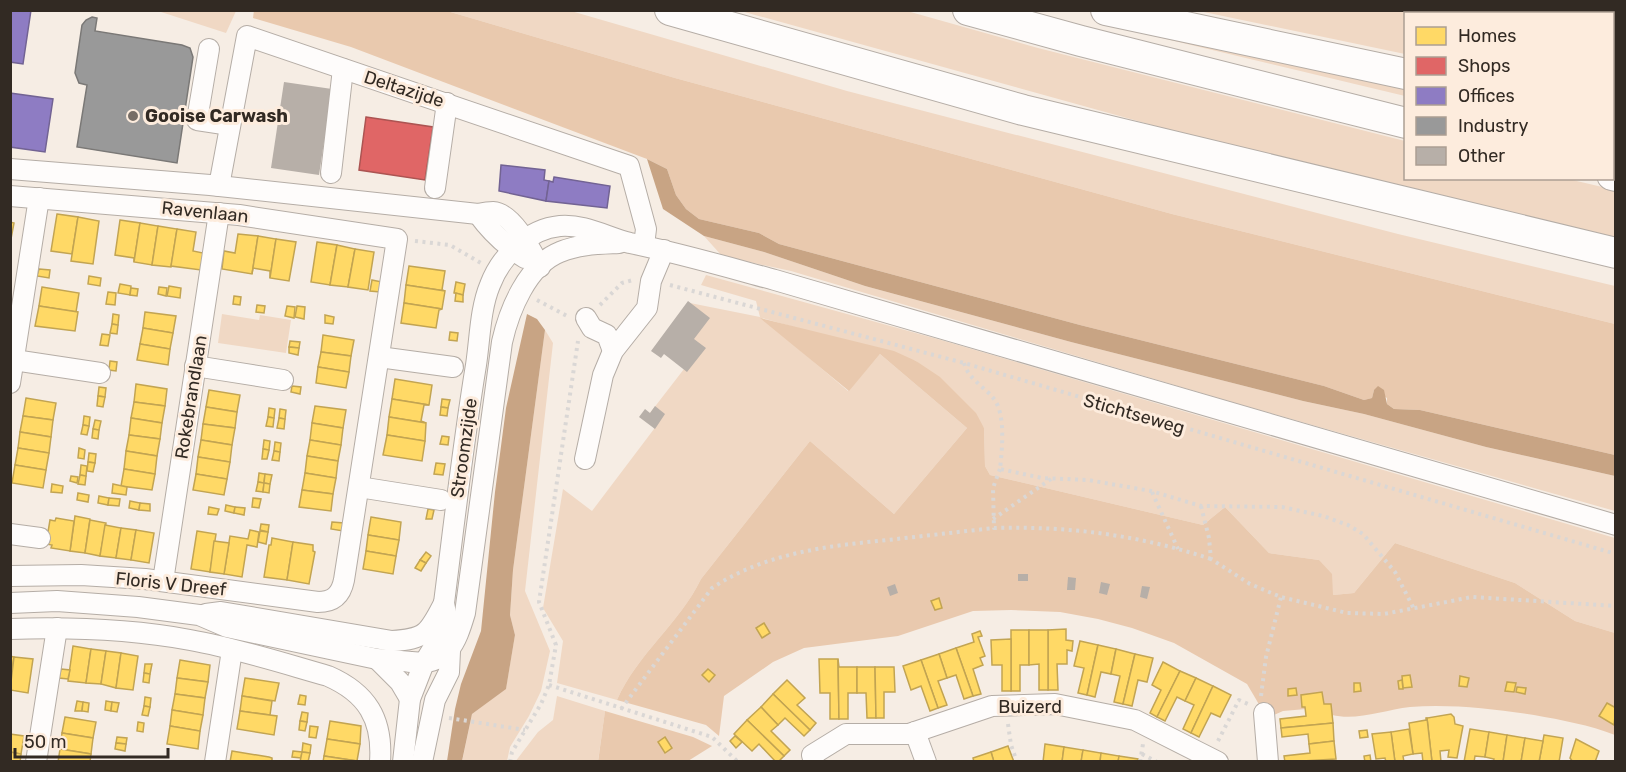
<svg xmlns="http://www.w3.org/2000/svg" width="1626" height="772" viewBox="0 0 1626 772" font-family="Rubik,sans-serif">
<style>
.green{fill:#f0d8c4}
.forest{fill:#e9c9ae}
.water{fill:#c8a484}
.homes{fill:#ffd966;stroke:#c2a452;stroke-width:1.5}
.shops{fill:#e06666;stroke:#ac5452;stroke-width:1.5}
.offices{fill:#8e7cc3;stroke:#726393;stroke-width:1.5}
.industry{fill:#999;stroke:#7a7876;stroke-width:1.5}
.building{fill:#b7afa8}
.lines{fill:none;stroke-linecap:round;stroke-linejoin:round}
.minor-casing{stroke:#b5ada6;stroke-width:22}
.highway-casing{stroke:#b5ada6;stroke-width:32}
.path{stroke:#dad7d5;stroke-width:4;stroke-dasharray:3 4.5;stroke-linecap:butt}
.minor{stroke:#fefcfb;stroke-width:20}
.highway{stroke:#fefcfb;stroke-width:30}
.poi-dot{fill:#776e67;stroke:#fdecdd;stroke-width:2}
.labels{text-anchor:middle;dominant-baseline:central;stroke-width:6;stroke-linejoin:round;paint-order:stroke}
.street-label{font-size:18px;fill:#322a23;stroke:#fdecdd}
.poi-label{font-size:18px;font-weight:bold;fill:#322a23;stroke:#fdecdd;text-anchor:start}
</style>
<rect width="100%" height="100%" fill="#f6ede4"/>
<g class="green">
<polygon points="158,11 236,11 226,33"/>
<polygon points="447,11 571,11 847,91 1398,234 1615,286 1615,324 1172,214 675,78"/>
<polygon points="741,11 907,11 1038,48 1405,141 1406,178 1564,178 1615,190 1615,237 1434,195 1188,135"/>
<polygon points="1199,11 1615,11 1615,80 1612,80 1612,14 1406,14 1405,54"/>
<polygon points="1099,23 1405,79 1405,96"/>
<polygon points="704,236 764,252 865,286 1071,342 1303,401 1364,414 1486,447 1615,476 1615,511 1235,403 791,271 722,256"/>
<path d="M706 275 941 340 1615 538V633L1575 621 1515 583 1395 543 1354 593 1333 595 1319 560 1269 553 1225 507 1203 525 990 475 985 466 984 428 916 361 762 318 848 391 880 354 967 428 894 514 810 441 701 579C680 623 637 654 617 700L557 683 563 641 543 608 563 489 592 511 654 429 650 413 684 369 690 303 760 317 756 301 701 285Z"/>
<polygon points="222,314 259,320 260,315 291,320 286,353 218,343"/>
<polygon points="545,330 553,343 525,591 550,651 541,691 529,716 510,747 507,761 462,762 472,714 506,688 515,635 510,615 513,570"/>
<polygon points="557,696 605,711 598,761 515,762 538,732 553,720"/>
</g>
<g class="forest">
<polygon points="254,10 447,11 675,78 1172,214 1615,324 1615,455 1420,410 1394,409 1387,404 1387,398 1374,390 1372,398 1364,400 1324,386 1080,325 779,244 759,233 699,219 686,209 676,195 667,169 647,159 351,47 253,18"/>
<path d="M760 318 894 351 916 361 940 377 976 413 984 428 985 466 990 475 1203 525 1225 507 1269 553 1319 560 1332 574 1333 595 1354 593 1395 543 1515 583 1575 621 1615 633V735C1589 725 1562 720 1534 715 1493 709 1452 704 1410 707 1384 710 1357 721 1332 715L1330 704H1324L1322 692 1301 695 1302 707H1305L1306 709 1283 711 1267 718 1247 684 1174 643 1132 628 1098 619 1060 612 1011 610 973 611 898 636 804 648 773 662 724 696 719 736 706 725 617 700C637 654 680 623 701 579L810 441 894 514 967 428 880 354 849 391Z"/>
<polygon points="605,711 693,737 712,746 688,761 598,762"/>
</g>
<g class="water">
<polygon points="647,159 667,169 676,195 686,209 699,219 759,233 779,244 1080,325 1324,386 1364,400 1372,398 1374,390 1378,386 1384,390 1387,404 1394,409 1420,410 1615,455 1615,476 1486,447 1364,414 1303,401 1071,342 865,286 764,252 704,236 663,209"/>
<polygon points="527,314 537,319 545,330 513,570 510,615 515,635 506,689 472,714 462,761 447,761 455,709 461,684 481,631 495,492 506,408"/>
</g>
<g class="homes">
<polygon points="57,214 78,217 72,254 51,251"/>
<polygon points="78,217 99,221 93,264 71,261"/>
<polygon points="120,220 140,223 134,262 134,258 115,255"/>
<polygon points="10,222 14,223 10,244"/>
<polygon points="140,223 158,226 152,265 134,262"/>
<polygon points="158,226 177,229 171,267 152,265"/>
<polygon points="177,229 196,232 193,251 203,253 201,270 171,266"/>
<polygon points="238,234 258,236 252,274 222,269 224,251 235,253"/>
<polygon points="258,236 276,239 270,278 270,271 253,268 252,274"/>
<polygon points="276,239 296,242 289,281 270,278"/>
<polygon points="317,242 337,245 330,285 311,282"/>
<polygon points="337,245 355,249 348,287 330,285"/>
<polygon points="355,249 374,252 368,290 348,287"/>
<polygon points="409,266 445,271 442,290 445,291 406,285"/>
<polygon points="39,269 50,270 49,278 37,276"/>
<polygon points="89,276 101,278 100,286 88,284"/>
<polygon points="372,280 382,282 380,292 370,291"/>
<polygon points="456,282 465,284 463,295 454,293"/>
<polygon points="120,284 131,286 130,295 118,293"/>
<polygon points="406,285 445,291 442,309 404,303"/>
<polygon points="169,286 181,288 180,298 167,296"/>
<polygon points="42,287 79,293 76,312 39,306"/>
<polygon points="159,287 167,288 166,296 158,294"/>
<polygon points="131,288 138,289 137,296 130,295"/>
<polygon points="108,292 116,293 115,305 106,304"/>
<polygon points="456,293 463,295 463,302 455,301"/>
<polygon points="234,296 241,297 240,305 233,304"/>
<polygon points="404,303 442,309 439,310 436,328 401,323"/>
<polygon points="257,305 265,306 264,313 256,312"/>
<polygon points="39,306 78,312 75,331 35,326"/>
<polygon points="287,306 295,307 294,318 285,316"/>
<polygon points="297,306 305,307 304,319 295,317"/>
<polygon points="145,312 176,316 173,333 143,328"/>
<polygon points="113,314 119,315 118,325 112,324"/>
<polygon points="325,315 334,317 333,324 325,323"/>
<polygon points="112,324 118,325 117,334 110,333"/>
<polygon points="143,328 173,333 170,349 140,344"/>
<polygon points="450,332 458,333 457,341 449,340"/>
<polygon points="102,334 110,335 108,346 100,345"/>
<polygon points="323,335 354,340 351,356 321,352"/>
<polygon points="290,341 300,342 299,348 289,347"/>
<polygon points="140,344 170,349 168,365 137,360"/>
<polygon points="289,347 299,348 298,355 289,353"/>
<polygon points="321,352 351,356 349,372 318,367"/>
<polygon points="110,361 117,362 116,371 109,370"/>
<polygon points="318,367 349,372 346,388 316,383"/>
<polygon points="395,379 432,385 429,405 392,399"/>
<polygon points="136,384 167,389 165,406 134,402"/>
<polygon points="292,386 301,387 300,394 291,392"/>
<polygon points="99,387 106,388 105,397 98,396"/>
<polygon points="209,390 240,395 237,412 206,407"/>
<polygon points="98,396 105,397 103,407 97,406"/>
<polygon points="26,398 56,403 53,420 23,416"/>
<polygon points="392,399 429,405 424,405 421,421 426,423 389,417"/>
<polygon points="442,399 450,400 448,408 441,407"/>
<polygon points="134,402 165,406 162,423 131,418"/>
<polygon points="315,406 346,410 343,428 312,423"/>
<polygon points="206,407 237,412 235,428 203,424"/>
<polygon points="441,407 448,408 447,416 440,415"/>
<polygon points="269,408 275,409 274,418 268,417"/>
<polygon points="280,409 286,410 285,419 279,418"/>
<polygon points="23,416 53,420 51,437 20,432"/>
<polygon points="84,416 90,417 89,426 83,425"/>
<polygon points="268,417 274,418 273,427 266,426"/>
<polygon points="389,417 426,423 425,441 387,435"/>
<polygon points="131,418 162,423 160,439 129,435"/>
<polygon points="279,418 285,419 284,429 277,428"/>
<polygon points="95,420 101,421 99,430 93,429"/>
<polygon points="312,423 343,428 341,445 310,440"/>
<polygon points="203,424 235,428 232,445 201,440"/>
<polygon points="83,425 89,426 87,435 81,434"/>
<polygon points="93,429 99,430 98,439 92,438"/>
<polygon points="20,432 51,437 49,453 18,448"/>
<polygon points="129,435 160,439 157,456 126,451"/>
<polygon points="387,435 425,441 422,461 383,455"/>
<polygon points="442,436 449,437 448,445 440,444"/>
<polygon points="201,440 232,445 230,462 198,457"/>
<polygon points="264,440 270,441 269,450 263,449"/>
<polygon points="310,440 341,445 338,461 307,456"/>
<polygon points="275,442 281,443 280,452 274,451"/>
<polygon points="18,448 49,453 46,470 15,465"/>
<polygon points="79,448 85,450 84,459 78,458"/>
<polygon points="263,449 269,450 267,459 262,459"/>
<polygon points="126,451 157,456 155,474 124,469"/>
<polygon points="274,451 280,452 279,461 272,460"/>
<polygon points="89,453 96,454 95,463 88,462"/>
<polygon points="307,456 338,461 336,478 305,473"/>
<polygon points="198,457 230,462 227,479 196,474"/>
<polygon points="88,462 95,463 93,472 87,471"/>
<polygon points="436,463 445,464 443,475 434,474"/>
<polygon points="15,465 46,470 43,488 12,483"/>
<polygon points="81,465 87,466 86,476 80,475"/>
<polygon points="124,469 155,474 152,490 121,486"/>
<polygon points="259,473 265,474 264,483 258,482"/>
<polygon points="305,473 336,478 333,494 302,490"/>
<polygon points="196,474 227,479 224,495 193,490"/>
<polygon points="265,474 272,475 270,484 264,483"/>
<polygon points="80,475 86,476 85,485 78,484"/>
<polygon points="71,476 78,477 77,483 70,481"/>
<polygon points="258,482 264,483 263,492 256,491"/>
<polygon points="264,483 270,484 269,493 263,492"/>
<polygon points="52,484 63,486 62,493 51,492"/>
<polygon points="113,484 127,487 126,495 112,493"/>
<polygon points="302,490 333,494 331,511 299,507"/>
<polygon points="78,493 89,495 88,502 77,500"/>
<polygon points="99,496 109,498 108,505 98,503"/>
<polygon points="109,498 120,499 119,506 108,505"/>
<polygon points="253,498 261,499 259,508 252,507"/>
<polygon points="130,501 140,503 139,510 129,508"/>
<polygon points="140,503 150,504 150,511 139,510"/>
<polygon points="226,505 235,507 234,513 225,511"/>
<polygon points="209,507 219,509 217,515 208,514"/>
<polygon points="235,507 245,508 244,515 234,513"/>
<polygon points="428,509 434,510 432,519 426,519"/>
<polygon points="75,516 90,519 85,553 70,551"/>
<polygon points="371,517 401,522 399,540 368,535"/>
<polygon points="56,518 74,521 70,551 51,548 52,545 46,544 50,520 55,521"/>
<polygon points="90,520 106,523 100,556 85,553"/>
<polygon points="332,522 344,523 343,531 331,529"/>
<polygon points="261,524 269,525 268,532 260,530"/>
<polygon points="105,525 121,528 116,558 100,556"/>
<polygon points="121,528 136,530 131,560 116,558"/>
<polygon points="136,530 154,533 149,563 131,560"/>
<polygon points="250,530 259,532 257,547 247,545 242,577 224,574 230,536 248,539"/>
<polygon points="197,531 216,534 210,572 191,569"/>
<polygon points="260,531 268,532 266,544 258,542"/>
<polygon points="368,535 399,540 396,556 366,551"/>
<polygon points="272,538 293,542 287,580 264,577 269,545 271,545"/>
<polygon points="214,541 229,543 224,574 210,572"/>
<polygon points="293,542 313,545 313,551 315,552 309,584 287,580"/>
<polygon points="366,551 396,556 393,574 363,569"/>
<polygon points="426,552 431,556 426,563 420,560"/>
<polygon points="420,560 426,563 421,571 415,568"/>
<polygon points="939,598 942,608 935,610 931,601"/>
<polygon points="764,623 770,633 762,638 756,628"/>
<polygon points="1066,629 1066,640 1073,641 1072,651 1067,650 1067,664 1057,664 1058,690 1048,690 1048,630"/>
<polygon points="1011,630 1029,630 1029,665 1020,665 1020,691 1011,691"/>
<polygon points="1029,630 1048,630 1048,690 1039,690 1039,664 1029,665"/>
<polygon points="980,631 982,636 978,637 985,656 980,658 983,665 973,669 981,694 973,696 956,648 974,642 972,634"/>
<polygon points="1011,639 1011,691 1002,691 1002,665 992,665 991,640"/>
<polygon points="1080,641 1098,645 1087,695 1078,693 1084,668 1074,666"/>
<polygon points="1098,645 1116,649 1111,674 1101,672 1095,697 1087,695"/>
<polygon points="73,646 91,649 86,683 68,681"/>
<polygon points="956,648 973,696 964,699 956,675 947,678 939,654"/>
<polygon points="91,649 106,651 101,684 86,683"/>
<polygon points="1116,649 1135,654 1123,704 1114,702 1120,676 1111,674"/>
<polygon points="106,651 121,653 116,688 101,684"/>
<polygon points="121,653 138,656 133,690 116,688"/>
<polygon points="939,654 947,678 938,681 947,705 938,708 921,660"/>
<polygon points="1135,654 1153,658 1147,682 1138,680 1132,706 1123,704"/>
<polygon points="10,656 14,657 10,682"/>
<polygon points="14,657 33,659 28,693 10,690"/>
<polygon points="819,659 838,659 839,719 830,719 830,693 820,693"/>
<polygon points="838,659 839,667 857,667 857,693 848,693 848,719 839,719"/>
<polygon points="180,660 210,665 208,682 177,678"/>
<polygon points="921,660 938,708 930,711 921,686 911,690 903,666"/>
<polygon points="1163,662 1180,671 1157,717 1150,713 1161,690 1152,685"/>
<polygon points="145,664 152,664 150,674 144,673"/>
<polygon points="857,667 875,667 876,718 867,718 866,693 857,693"/>
<polygon points="875,667 894,667 895,692 884,692 884,718 876,718"/>
<polygon points="61,669 70,670 68,679 59,678"/>
<polygon points="708,669 715,675 709,682 702,675"/>
<polygon points="1180,671 1196,678 1185,701 1177,697 1165,721 1157,717"/>
<polygon points="144,673 150,674 149,683 143,682"/>
<polygon points="1410,675 1412,687 1403,688 1402,676"/>
<polygon points="1460,676 1469,678 1467,687 1459,686"/>
<polygon points="177,678 208,682 205,698 175,694"/>
<polygon points="245,678 279,683 275,701 242,696"/>
<polygon points="1196,678 1213,686 1191,733 1183,729 1194,705 1185,701"/>
<polygon points="787,680 805,698 797,705 816,723 810,730 773,694"/>
<polygon points="1402,680 1403,689 1399,689 1398,681"/>
<polygon points="1507,682 1516,683 1514,692 1505,691"/>
<polygon points="1354,683 1360,683 1361,691 1354,692"/>
<polygon points="1213,686 1231,695 1220,717 1211,713 1199,737 1191,733"/>
<polygon points="1517,687 1526,688 1525,694 1516,692"/>
<polygon points="1296,688 1297,695 1288,696 1288,689"/>
<polygon points="1322,692 1324,704 1331,704 1333,723 1281,728 1280,719 1306,716 1305,707 1302,707 1301,695"/>
<polygon points="175,694 205,698 203,715 172,710"/>
<polygon points="773,694 810,730 804,736 785,718 778,725 761,707"/>
<polygon points="300,695 306,696 305,705 298,704"/>
<polygon points="242,696 272,701 270,715 240,711"/>
<polygon points="145,697 151,698 150,707 144,706"/>
<polygon points="77,701 83,702 82,711 75,711"/>
<polygon points="106,701 112,702 111,711 105,710"/>
<polygon points="83,702 89,703 88,712 82,711"/>
<polygon points="112,702 119,703 117,712 111,711"/>
<polygon points="1607,703 1616,708 1614,725 1599,716"/>
<polygon points="144,706 150,707 148,716 142,715"/>
<polygon points="761,707 778,725 771,731 790,750 784,756 747,720"/>
<polygon points="172,710 203,715 200,731 170,726"/>
<polygon points="240,711 277,716 274,735 237,729"/>
<polygon points="302,712 308,713 307,722 300,721"/>
<polygon points="1451,714 1454,717 1455,724 1463,726 1457,758 1448,757 1449,750 1440,751 1441,762 1432,762 1427,718"/>
<polygon points="65,717 96,722 93,738 62,733"/>
<polygon points="1426,718 1427,718 1432,762 1423,762 1422,753 1413,754 1409,723 1426,720"/>
<polygon points="747,720 784,756 778,762 776,762 759,744 752,751 734,734"/>
<polygon points="300,721 307,722 305,731 299,730"/>
<polygon points="330,721 361,726 360,744 327,739"/>
<polygon points="138,722 144,723 143,732 137,731"/>
<polygon points="1333,723 1334,741 1309,744 1308,734 1282,737 1281,728"/>
<polygon points="170,726 200,731 198,749 167,744"/>
<polygon points="310,726 318,727 316,738 309,737"/>
<polygon points="1409,729 1413,754 1403,756 1404,762 1395,762 1391,732"/>
<polygon points="1470,729 1489,732 1485,757 1475,756 1474,762 1464,762"/>
<polygon points="1367,730 1368,737 1360,738 1359,731"/>
<polygon points="1391,732 1395,762 1386,762 1385,758 1376,759 1372,734"/>
<polygon points="1489,732 1507,735 1503,762 1493,762 1494,759 1485,757"/>
<polygon points="62,733 93,738 91,754 60,749"/>
<polygon points="10,734 24,736 21,754 10,752"/>
<polygon points="1507,735 1525,738 1521,762 1503,762"/>
<polygon points="1544,735 1563,738 1559,762 1539,762"/>
<polygon points="735,736 742,742 736,748 730,741"/>
<polygon points="117,737 127,738 126,744 116,743"/>
<polygon points="665,737 672,748 665,753 658,742"/>
<polygon points="1525,738 1543,741 1539,762 1521,762"/>
<polygon points="327,739 360,744 357,761 324,756"/>
<polygon points="1576,739 1599,751 1595,762 1573,762 1570,758"/>
<polygon points="1334,741 1336,759 1285,762 1284,756 1310,753 1309,744"/>
<polygon points="116,743 126,744 125,751 115,749"/>
<polygon points="303,743 311,745 310,753 302,752"/>
<polygon points="1045,744 1064,747 1062,762 1043,762"/>
<polygon points="1008,746 1014,762 994,762 991,752"/>
<polygon points="1064,747 1083,750 1081,762 1062,762"/>
<polygon points="60,749 91,754 90,762 58,762"/>
<polygon points="1083,750 1101,753 1100,762 1081,762"/>
<polygon points="232,751 269,757 272,758 272,762 230,762"/>
<polygon points="293,751 302,752 301,758 292,757"/>
<polygon points="10,752 21,754 20,762 10,762"/>
<polygon points="302,752 310,753 308,762 300,762"/>
<polygon points="991,752 994,762 974,762 973,758"/>
<polygon points="1101,753 1119,756 1118,762 1100,762"/>
<polygon points="1370,755 1371,762 1365,762 1364,756"/>
<polygon points="324,756 357,761 357,762 323,762"/>
<polygon points="1119,756 1138,759 1138,762 1118,762"/>
</g>
<polygon class="shops" points="366,117 433,127 425,180 359,170"/>
<g class="offices">
<polygon points="10,10 31,10 23,64 10,62"/>
<polygon points="10,93 53,99 45,152 10,147"/>
<polygon points="501,165 545,170 544,180 549,181 546,201 499,191"/>
<polygon points="554,177 610,186 607,208 546,201 549,181 553,182"/>
</g>
<polygon class="industry" points="92,17 97,18 95,31 182,45 190,48 193,57 177,163 77,147 87,85 79,83 75,73 82,25 86,20"/>
<g class="building">
<polygon points="284,82 332,89 319,175 271,168"/>
<polygon points="688,301 710,318 694,339 706,348 687,372 664,354 661,358 651,351"/>
<polygon points="655,406 665,414 655,429 639,417 645,409 650,413"/>
<rect x="1018" y="574" width="10" height="7"/>
<polygon points="1068,577 1076,578 1075,590 1067,590"/>
<polygon points="1101,582 1110,584 1107,595 1099,593"/>
<polygon points="895,584 898,593 890,596 887,587"/>
<polygon points="1142,586 1150,587 1147,599 1140,597"/>
</g>
<g class="lines">
<g class="minor-casing">
<g id="minor">
<polyline points="209,49 197,120 230,125"/>
<path d="M10 169 210 185 478 214C483 213 489 212 493 212 513 213 532 252 540 267"/>
<polyline points="331,173 343,69"/>
<polyline points="219,186 247,36 629,166 646,229 644,245"/>
<polyline points="435,188 447,103"/>
<path d="M10 196 239 215 397 239 344 580C341 595 333 602 318 602L145 579 81 575 10 576"/>
<path d="M478 214C491 232 506 246 525 258"/>
<polyline points="586,318 592,328 607,335 613,351"/>
<polyline points="379,357 453,367"/>
<polyline points="14,360 100,373"/>
<polyline points="195,366 283,380"/>
<polyline points="10,383 39,198"/>
<polyline points="585,459 603,375 613,351 647,308 651,281 664,250"/>
<polyline points="359,487 441,500"/>
<polyline points="10,534 40,538"/>
<polyline points="163,581 219,213"/>
<path d="M10 603 57 601 138 607 199 615 227 627 377 659C389 659 399 661 411 662 448 666 456 643 465 613L502 342C509 311 527 265 560 252 579 244 599 244 619 243"/>
<path d="M206 614 221 612 392 641C427 639 429 632 444 603"/>
<path d="M10 629C71 627 130 629 190 640 236 648 282 663 328 676 367 693 383 719 380 762"/>
<polyline points="377,659 400,682 410,699"/>
<polyline points="1264,713 1268,762"/>
<polyline points="915,732 926,762"/>
<polyline points="36,762 57,628"/>
<polyline points="215,762 232,650"/>
<path d="M403 762 410 699 424 663 448 624 444 603C454 524 463 444 476 365 480 339 480 309 490 285 501 256 528 229 560 226 585 224 606 237 630 243 679 253 727 267 775 280L1616 525"/>
<polyline points="422,762 435,700 449,672 450,651"/>
<polyline points="814,762 812,755 846,734 909,734 992,706 1055,704 1135,720 1218,762"/>
</g>
</g>
<g class="highway-casing">
<g id="highway">
<polyline points="670,10 1023,110 1616,253"/>
<polyline points="968,10 1081,41 1406,123"/>
<polyline points="1106,10 1406,74"/>
<polyline points="1612,101 1616,102"/>
<polyline points="1612,175 1616,176"/>
</g>
</g>
<g class="path">
<polyline points="415,241 450,245 481,263"/>
<polyline points="670,285 964,363 1616,554"/>
<polyline points="537,300 567,316"/>
<polyline points="600,305 622,283 633,280"/>
<path d="M964 363C968 379 985 387 994 399 1006 415 1002 450 1000 469L1042 478 1088 480 1151 491 1201 506 1282 507 1323 516 1348 525 1363 534 1395 572 1414 609"/>
<path d="M1000 469 993 488 994 528C1069 526 1139 535 1211 559"/>
<polyline points="1152,492 1178,549"/>
<polyline points="1201,506 1209,538 1211,559 1250,584 1281,597 1347,613 1384,614 1472,597 1616,606"/>
<polyline points="993,519 1051,479"/>
<polyline points="549,685 712,737 738,762"/>
<polyline points="1261,696 1266,657 1281,597"/>
<path d="M621 709 712 588C765 553 827 546 888 540 923 536 958 532 994 528"/>
<polyline points="449,718 525,730"/>
<polyline points="1008,724 1011,745 1017,762"/>
<polyline points="1218,741 1239,700 1248,704"/>
<polyline points="1142,754 1157,762"/>
<polyline points="510,762 512,752 541,704 549,685 556,645 539,602 578,341"/>
<polyline points="1140,762 1143,744"/>
</g>
<use href="#minor" class="minor"/>
<use href="#highway" class="highway"/>
</g>
<circle class="poi-dot" cx="133" cy="116" r="6"/>
<g class="labels">
<g class="street-label">
<text transform="translate(404 89) rotate(18)">Deltazijde</text>
<text transform="translate(205 212) rotate(6)">Ravenlaan</text>
<text transform="translate(191 397) rotate(-81)">Rokebrandlaan</text>
<text transform="translate(1134 414) rotate(16)">Stichtseweg</text>
<text transform="translate(464 448) rotate(-82)">Stroomzijde</text>
<text transform="translate(171 584) rotate(6)">Floris V Dreef</text>
<text x="1030" y="707">Buizerd</text>
</g>
<g class="poi-label">
<text x="145" y="116">Gooise Carwash</text>
</g>
</g>
<rect width="1626" height="772" fill="none" stroke="#322a23" stroke-width="24"/>
<rect x="1404" y="12" width="210" height="168" fill="#fdecdd" stroke="#ac9e93" stroke-width="1.5"/>
<rect x="1416" y="27" width="30" height="18" fill="#ffd966" stroke="#ac9e93" stroke-width="1.5"/>
<text x="1458" y="42" font-size="18" fill="#322a23">Homes</text>
<rect x="1416" y="57" width="30" height="18" fill="#e06666" stroke="#ac9e93" stroke-width="1.5"/>
<text x="1458" y="72" font-size="18" fill="#322a23">Shops</text>
<rect x="1416" y="87" width="30" height="18" fill="#8e7cc3" stroke="#ac9e93" stroke-width="1.5"/>
<text x="1458" y="102" font-size="18" fill="#322a23">Offices</text>
<rect x="1416" y="117" width="30" height="18" fill="#999999" stroke="#ac9e93" stroke-width="1.5"/>
<text x="1458" y="132" font-size="18" fill="#322a23">Industry</text>
<rect x="1416" y="147" width="30" height="18" fill="#b7afa8" stroke="#ac9e93" stroke-width="1.5"/>
<text x="1458" y="162" font-size="18" fill="#322a23">Other</text>
<path d="M15 748v9h153v-9" fill="none" stroke="#322a23" stroke-width="3"/>
<text x="24" y="748" font-size="18" fill="#322a23" stroke="#fdecdd" stroke-width="4.5" paint-order="stroke">50 m</text>
</svg>
